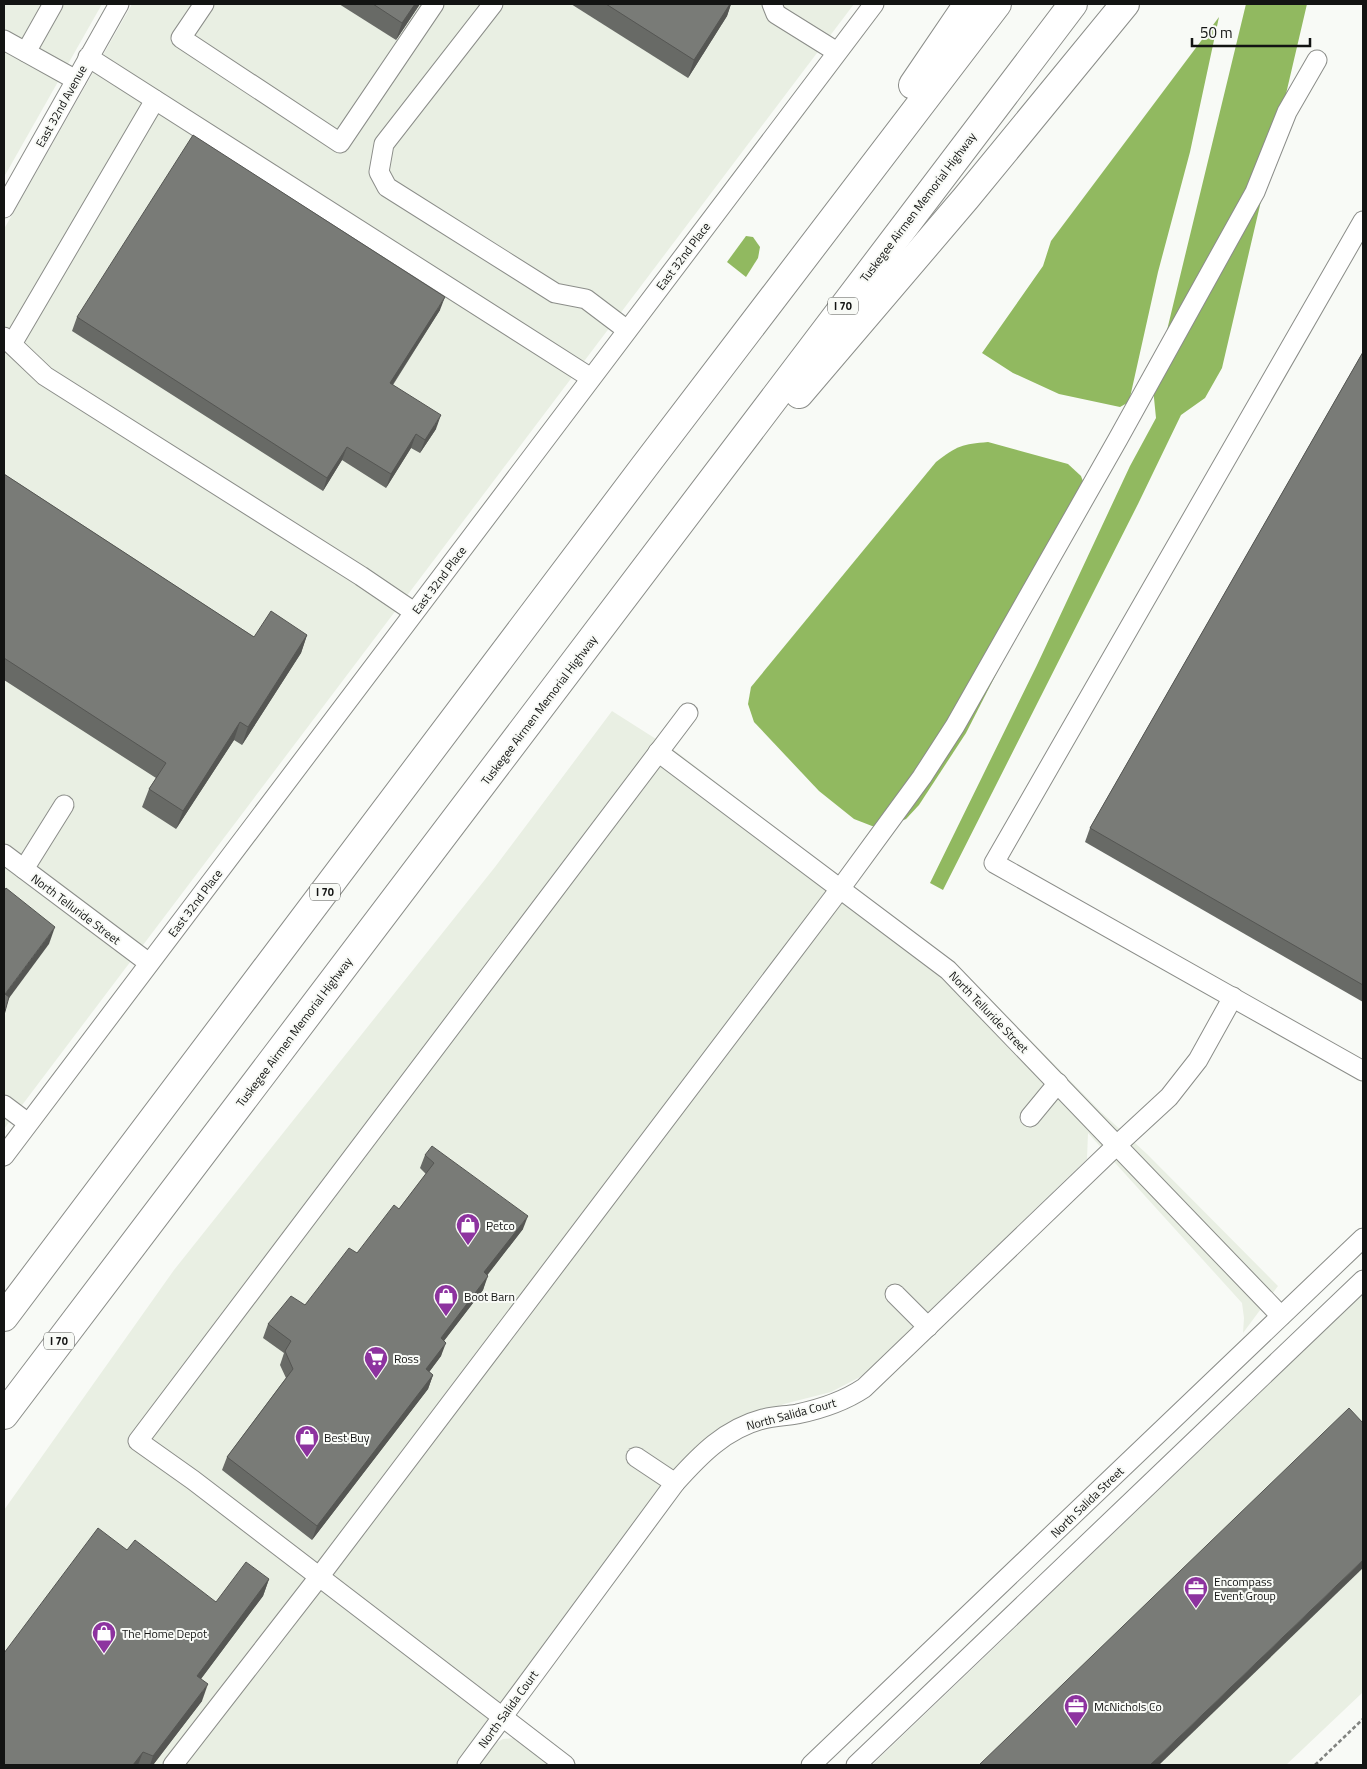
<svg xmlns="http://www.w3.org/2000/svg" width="1367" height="1769" viewBox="0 0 1367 1769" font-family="'Titillium Web',sans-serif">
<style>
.built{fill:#e9efe3}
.water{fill:#91b960}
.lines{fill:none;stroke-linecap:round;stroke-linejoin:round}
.minor-casing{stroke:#8b8d89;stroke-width:21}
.highway-casing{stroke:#8b8d89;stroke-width:30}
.path{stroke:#818380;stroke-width:2.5;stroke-dasharray:4 2.5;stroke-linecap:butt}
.minor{stroke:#fff;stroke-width:19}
.highway{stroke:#fff;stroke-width:28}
.wall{fill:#686a66}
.shaded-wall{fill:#555653}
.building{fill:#797b77;stroke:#555653}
.labels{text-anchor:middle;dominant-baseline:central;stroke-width:4;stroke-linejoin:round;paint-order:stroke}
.shield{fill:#f8faf6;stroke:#585957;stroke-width:1}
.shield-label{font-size:11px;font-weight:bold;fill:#131413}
.street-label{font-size:12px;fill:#131413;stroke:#f8faf6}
.poi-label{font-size:12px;fill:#131413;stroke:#f8faf6;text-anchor:start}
</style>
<rect width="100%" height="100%" fill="#f8faf6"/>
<g class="built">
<polygon points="4,4 102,4 4,177"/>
<polygon points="132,4 854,4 4,1129 4,229"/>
<polygon points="612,711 678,753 962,970 1101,1112 1147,1154 1278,1286 1243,1333 1244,1318 1242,1303 1088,1133 1087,1159 862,1376 831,1392 784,1404 727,1425 686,1457 653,1498 470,1746 457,1765 4,1765 4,1510 174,1270 495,867"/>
<polygon points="1363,1294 1363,1691 1362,1693 1286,1765 872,1765"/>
<polygon points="516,1738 550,1765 479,1765 496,1743 503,1739"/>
</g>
<g class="water">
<polygon points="1246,4 1307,4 1222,368 1205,398 1181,415 1138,504 943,890 930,883 1037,665 1130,466 1156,418 1153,388"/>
<polygon points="1219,17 1190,152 1158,272 1129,402 1120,407 1059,394 1013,373 982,353 1043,266 1051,241"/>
<polygon points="746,236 753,237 760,247 758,258 746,277 727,262"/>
<path d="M988 442 1068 464 1081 476 1086 489 1081 508 966 733 919 805 906 819 888 827 872 826 854 819 819 791 754 722 748 704 751 687 936 462C956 446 963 444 988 442Z"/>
</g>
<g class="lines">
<g class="minor-casing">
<g id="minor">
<polyline points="204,4 181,38 340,143 434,4"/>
<polyline points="493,4 384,144 379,172 387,187 555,293 586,299 627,330"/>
<polyline points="772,4 776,14 837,52"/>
<polyline points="4,40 76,80"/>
<polyline points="26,52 53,4"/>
<polyline points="88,57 591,378"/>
<polyline points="4,208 119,4"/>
<polyline points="1363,221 994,863 1363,1071"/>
<polyline points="4,337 45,376 361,576 414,612"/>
<polyline points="12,344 155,100"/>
<polyline points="658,752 948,970 1281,1316"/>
<polyline points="4,854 149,963"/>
<polyline points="24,869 64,805"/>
<polyline points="4,1105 28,1123"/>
<polyline points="1030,1117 1058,1083"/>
<polyline points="4,1156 874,4"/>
<polyline points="895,1294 928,1327"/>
<polyline points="636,1457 675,1483"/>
<polyline points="173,1765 319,1577 840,889 922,777 955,726 1118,439 1255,192 1287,112 1317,60"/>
<path d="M467 1765 675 1483C700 1455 725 1429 763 1419 774 1416 786 1416 797 1414 821 1409 843 1402 864 1388L1117 1145 1169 1097 1198 1060 1233 997"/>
<polyline points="565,1765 193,1480 138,1441 688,713"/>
<polyline points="811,1765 1363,1238"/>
<polyline points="856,1765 1363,1280"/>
</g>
</g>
<g class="highway-casing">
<g id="highway">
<polyline points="913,85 968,4"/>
<polyline points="799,394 966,198 1125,4"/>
<polyline points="4,1317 644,467 997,4"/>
<polyline points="4,1415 1073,4"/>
</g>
</g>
<polyline class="path" points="1315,1765 1363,1719"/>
<use href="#minor" class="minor"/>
<use href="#highway" class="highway"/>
</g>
<g class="wall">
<polygon points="339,4 420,4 396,40"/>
<polygon points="571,4 731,4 727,16 688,78"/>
<polygon points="440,310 393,385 436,429 420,453 411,448 386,488 342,460 323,491 72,331 77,317"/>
<polygon points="1363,352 1363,1002 1085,842 1090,828"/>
<polygon points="4,474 254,637 307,635 301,653 242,745 234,740 176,829 142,807 149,789 156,778 4,680"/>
<polygon points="425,1155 523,1229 487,1275 483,1290 444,1341 441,1356 429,1372 433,1375 428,1389 312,1540 222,1470 227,1457 286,1378 280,1365 284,1353 263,1338 268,1324 305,1305 357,1253 399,1209 426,1174 420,1168"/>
<polygon points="127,1550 216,1602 269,1579 263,1596 201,1679 202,1701 153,1765 4,1765"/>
</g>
<g class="shaded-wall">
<polygon points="415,4 420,4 396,40 402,23"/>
<polygon points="730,4 731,4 727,16 688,78 694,60"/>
<polygon points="445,297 440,310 385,396 390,383"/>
<polygon points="441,415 436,429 420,453 425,440"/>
<polygon points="416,434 411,448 386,488 391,474"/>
<polygon points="347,447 342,460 323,491 327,478"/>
<polygon points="307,635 301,653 242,745 248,727"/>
<polygon points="240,722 234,740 176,829 183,811"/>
<polygon points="55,927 49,944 4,1005 5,994"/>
<polygon points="528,1216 523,1229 479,1286 484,1272"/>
<polygon points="488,1276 483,1290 436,1351 441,1338"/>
<polygon points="446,1343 441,1356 421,1383 426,1369"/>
<polygon points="433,1375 428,1389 312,1540 317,1526"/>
<polygon points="1363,1560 1363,1568 1159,1765 1150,1765"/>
<polygon points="269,1579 263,1596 191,1692 197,1676"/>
<polygon points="208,1684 202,1701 153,1765 150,1765 153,1756"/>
<polygon points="143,1752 138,1765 133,1765"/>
</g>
<g class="building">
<polygon points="373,4 415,4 402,23"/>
<polygon points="606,4 730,4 694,60"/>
<polygon points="193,135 445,297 390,383 441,415 425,440 416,434 391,474 347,447 327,478 77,317"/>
<polygon points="1363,352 1363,985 1090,828"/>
<polygon points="4,474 254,637 271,611 307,635 248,727 240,722 183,811 149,789 166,763 4,658"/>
<polygon points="6,888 55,927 5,994 9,997 4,1015 4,891"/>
<polygon points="432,1146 528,1216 484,1272 488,1276 441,1338 446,1343 426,1369 433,1375 317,1526 227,1457 293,1369 285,1351 291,1341 268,1324 291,1296 305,1305 349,1248 357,1253 394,1205 399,1209 434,1163 425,1155"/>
<polygon points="1349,1408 1363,1423 1363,1560 1150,1765 979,1765"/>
<polygon points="98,1528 127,1550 135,1540 216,1602 246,1562 269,1579 197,1676 208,1684 153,1756 143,1752 133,1765 4,1765 4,1653"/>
</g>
<defs>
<g id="shop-pin" transform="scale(1.25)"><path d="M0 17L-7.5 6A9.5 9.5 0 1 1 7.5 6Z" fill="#8d339f" stroke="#f8faf6"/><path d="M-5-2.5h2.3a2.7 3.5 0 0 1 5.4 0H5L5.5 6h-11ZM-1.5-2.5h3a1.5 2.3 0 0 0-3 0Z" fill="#fff"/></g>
<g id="supermarket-pin" transform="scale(1.25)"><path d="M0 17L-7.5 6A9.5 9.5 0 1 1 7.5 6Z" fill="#8d339f" stroke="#f8faf6"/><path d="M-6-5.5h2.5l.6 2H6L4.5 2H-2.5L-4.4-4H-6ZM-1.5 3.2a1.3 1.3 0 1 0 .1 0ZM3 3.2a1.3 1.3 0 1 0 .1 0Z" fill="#fff"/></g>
<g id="office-pin" transform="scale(1.25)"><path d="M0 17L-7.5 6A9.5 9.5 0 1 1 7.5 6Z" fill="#8d339f" stroke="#f8faf6"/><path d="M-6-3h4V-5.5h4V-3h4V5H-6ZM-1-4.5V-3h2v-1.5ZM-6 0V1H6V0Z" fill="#fff"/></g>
</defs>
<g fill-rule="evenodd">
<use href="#shop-pin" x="468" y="1225"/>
<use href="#shop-pin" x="446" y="1296"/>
<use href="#supermarket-pin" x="376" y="1358"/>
<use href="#shop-pin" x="307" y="1437"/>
<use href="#office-pin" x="1196" y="1588"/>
<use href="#shop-pin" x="104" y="1633"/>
<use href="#office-pin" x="1076" y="1706"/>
</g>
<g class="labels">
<g class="shield">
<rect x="828" y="297.5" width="30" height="17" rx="4"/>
<rect x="310" y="883.5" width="30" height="17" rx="4"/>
<rect x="44" y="1332.5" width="30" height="17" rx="4"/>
</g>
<g class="shield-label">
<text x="843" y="306">I 70</text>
<text x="325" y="892">I 70</text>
<text x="59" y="1341">I 70</text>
</g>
<g class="street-label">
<text transform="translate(61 106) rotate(-61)">East 32nd Avenue</text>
<text transform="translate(918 207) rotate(-53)">Tuskegee Airmen Memorial Highway</text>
<text transform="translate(683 256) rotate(-53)">East 32nd Place</text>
<text transform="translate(439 580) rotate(-53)">East 32nd Place</text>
<text transform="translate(539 710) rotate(-53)">Tuskegee Airmen Memorial Highway</text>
<text transform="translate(195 903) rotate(-53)">East 32nd Place</text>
<text transform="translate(76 909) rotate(37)">North Telluride Street</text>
<text transform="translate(989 1012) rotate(46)">North Telluride Street</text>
<text transform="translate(294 1032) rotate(-53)">Tuskegee Airmen Memorial Highway</text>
<text transform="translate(791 1414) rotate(-15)">North Salida Court</text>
<text transform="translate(1087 1502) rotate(-44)">North Salida Street</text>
<text transform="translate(508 1709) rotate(-54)">North Salida Court</text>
</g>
<g class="poi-label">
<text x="486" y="1225">Petco</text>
<text x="464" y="1296">Boot Barn</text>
<text x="394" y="1358">Ross</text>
<text x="324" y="1437">Best Buy</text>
<text x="1214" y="1581">Encompass<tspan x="1214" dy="14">Event Group</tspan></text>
<text x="122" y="1633">The Home Depot</text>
<text x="1094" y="1706">McNichols Co</text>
</g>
</g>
<rect width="1367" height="1769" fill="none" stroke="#131413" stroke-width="10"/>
<path d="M1192 38v8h118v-8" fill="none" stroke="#131413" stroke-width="2.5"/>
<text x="1200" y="38" font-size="15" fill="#131413" stroke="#f8faf6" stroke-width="4" paint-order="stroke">50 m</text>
</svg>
